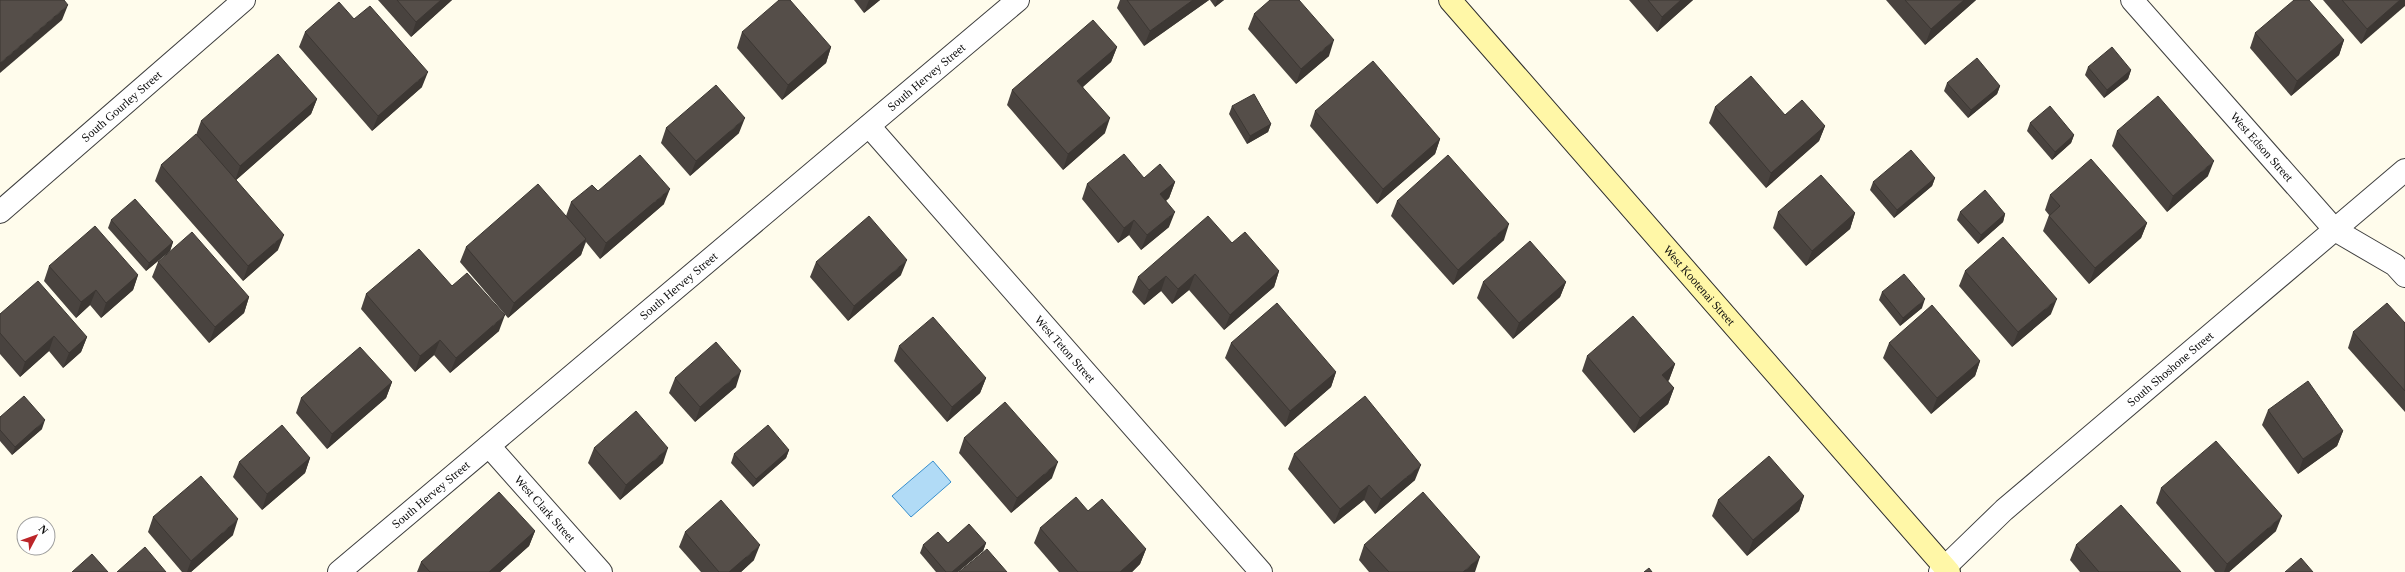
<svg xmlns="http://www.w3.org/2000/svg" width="2405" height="572" viewBox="0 0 2405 572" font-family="'Times New Roman',serif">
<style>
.water{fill:#b1dbf6;stroke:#388fcd}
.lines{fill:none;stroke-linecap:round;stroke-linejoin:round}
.street-casing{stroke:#3f3f3f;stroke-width:24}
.secondary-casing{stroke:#2e2e2e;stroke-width:24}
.street{stroke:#fff;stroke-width:22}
.secondary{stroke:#fff7a7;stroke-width:22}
.wall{fill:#49433f}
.shaded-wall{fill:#3c3733}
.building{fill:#554e49;stroke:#3c3733}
.labels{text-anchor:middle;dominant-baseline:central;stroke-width:4;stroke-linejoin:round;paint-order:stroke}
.street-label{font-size:12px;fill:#0c0c0c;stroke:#fff}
</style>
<rect width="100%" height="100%" fill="#fffcec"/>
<polygon class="water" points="933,461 951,482 911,517 892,496"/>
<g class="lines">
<g class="street-casing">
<g id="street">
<path id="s1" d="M2132 0 2335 230 2395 265 2405 276"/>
<path id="s2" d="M869 126 1261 572"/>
<path id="s3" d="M0 212 244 0"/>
<path id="s4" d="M489 446 601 572"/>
<path id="s5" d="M339 572 1018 0"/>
<path id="s6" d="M1940 572 2004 510 2405 170"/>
</g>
</g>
<g class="secondary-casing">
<g id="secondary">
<path id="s7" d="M1450 0 1949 572"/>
</g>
</g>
<use href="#street" class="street"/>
<use href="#secondary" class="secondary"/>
</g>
<g class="wall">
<polygon points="378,0 452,0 411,37"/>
<polygon points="854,0 880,0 864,13"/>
<polygon points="1120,0 1209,0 1144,46 1117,8"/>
<polygon points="1210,0 1224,0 1215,7"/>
<polygon points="1629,0 1693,0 1657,32"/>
<polygon points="1886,0 1976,0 1925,45"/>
<polygon points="2323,0 2405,0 2361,44"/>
<polygon points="1254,14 1329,56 1296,84 1248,29"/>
<polygon points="354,19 422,87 372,131 299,47 305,32"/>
<polygon points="742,32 831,47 826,63 782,100 737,48"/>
<polygon points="2255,33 2344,40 2339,55 2291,96 2250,48"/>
<polygon points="1117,47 1111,62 1083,87 1105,133 1063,170 1007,105 1012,90"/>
<polygon points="2088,67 2131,70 2128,79 2104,98 2085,75"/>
<polygon points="1947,83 2000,86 1997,94 1968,118 1944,91"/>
<polygon points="317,99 311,114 236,180 278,250 243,281 155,181 161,165 196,135 201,121"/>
<polygon points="1232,106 1271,124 1268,132 1247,144 1229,114"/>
<polygon points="1715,107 1785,115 1825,126 1819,141 1766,188 1709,123"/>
<polygon points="1315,111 1440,139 1435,154 1377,204 1310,126"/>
<polygon points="2030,123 2074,135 2071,143 2052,160 2027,131"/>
<polygon points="666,128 739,133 690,176 661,143"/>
<polygon points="2117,131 2208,176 2167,212 2112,146"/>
<polygon points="1144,178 1175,182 1169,198 1166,201 1169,227 1141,250 1129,235 1118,243 1082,199 1087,184"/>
<polygon points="1935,178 1932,186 1894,218 1870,190 1873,182"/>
<polygon points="598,191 664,204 600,259 586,242 581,255 508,318 460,262 466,247 566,216 571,202"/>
<polygon points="2050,195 2147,223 2141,238 2089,284 2043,231 2049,215 2045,210"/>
<polygon points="1397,201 1504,240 1453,285 1391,216"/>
<polygon points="1778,212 1855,213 1850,229 1806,266 1773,228"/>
<polygon points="1960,212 2005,214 2003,222 1978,244 1957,220"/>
<polygon points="111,220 173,242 170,251 146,271 108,228"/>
<polygon points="1232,243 1279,271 1274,287 1224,330 1189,290 1172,304 1161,291 1144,305 1132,292 1138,277"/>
<polygon points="158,262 249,297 244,313 209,343 152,277"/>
<polygon points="816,262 901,275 848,321 810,277"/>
<polygon points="49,266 138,275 133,290 101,318 90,305 76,318 44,281"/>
<polygon points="1965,271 2051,314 2012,347 1959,286"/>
<polygon points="1483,282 1566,282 1560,297 1513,339 1477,298"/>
<polygon points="452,286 499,331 450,373 434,355 415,372 361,309 366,294"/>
<polygon points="1882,292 1922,308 1900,326 1879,300"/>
<polygon points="0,314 87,337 81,352 63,368 49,351 20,377 0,354"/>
<polygon points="2405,323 2405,412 2348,348 2353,332"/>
<polygon points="1231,343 1336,372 1331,387 1285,427 1225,358"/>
<polygon points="1889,343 1980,361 1975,376 1931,414 1883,358"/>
<polygon points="899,346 986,378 980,393 947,422 894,361"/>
<polygon points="1587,356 1675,364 1669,380 1668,381 1674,388 1668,404 1634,433 1582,371"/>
<polygon points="675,378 736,387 695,422 669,393"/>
<polygon points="392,382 386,398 327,449 296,413 301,398"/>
<polygon points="2268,410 2343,431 2337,446 2298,474 2262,425"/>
<polygon points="0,417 42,429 12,455 0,441"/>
<polygon points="964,438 1052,478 1011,513 959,453"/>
<polygon points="594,448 663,463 620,500 588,463"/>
<polygon points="789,450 786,458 753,487 731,463 734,454"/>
<polygon points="1294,454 1415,480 1375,514 1364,500 1334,524 1288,469"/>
<polygon points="310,458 305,473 262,510 233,477 239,462"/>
<polygon points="2161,488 2276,531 2229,572 2215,572 2156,503"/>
<polygon points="1804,496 1799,511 1747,556 1712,516 1718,500"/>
<polygon points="1088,511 1146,549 1140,564 1132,572 1059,572 1034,543 1040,528"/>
<polygon points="153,517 233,535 191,572 182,572 148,532"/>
<polygon points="535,531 529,546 500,572 417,572 421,562"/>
<polygon points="685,532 754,560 741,572 701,572 679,547"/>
<polygon points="948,543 986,543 983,551 958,572 936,572 920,553 923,545"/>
<polygon points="1364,545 1475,572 1369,572 1359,560"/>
<polygon points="2076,545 2181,572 2080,572 2070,560"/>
</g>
<g class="shaded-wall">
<polygon points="441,0 452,0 411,37 416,22"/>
<polygon points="869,0 880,0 864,13"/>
<polygon points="1193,0 1209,0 1144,46 1150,31"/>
<polygon points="1217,0 1224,0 1215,7"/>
<polygon points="1681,0 1693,0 1657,32 1662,17"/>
<polygon points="1964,0 1976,0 1925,45 1931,29"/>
<polygon points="2400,0 2405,0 2405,6 2361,44 2367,29"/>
<polygon points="68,5 62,20 0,73 0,63"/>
<polygon points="1334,40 1329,56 1296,84 1301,69"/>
<polygon points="2344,40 2339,55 2291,96 2297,81"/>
<polygon points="831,47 826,63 782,100 788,85"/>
<polygon points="1117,47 1111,62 1072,96 1077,81"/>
<polygon points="2131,70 2128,79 2104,98 2107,90"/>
<polygon points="428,72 422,87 372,131 378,116"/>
<polygon points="2000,86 1997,94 1968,118 1971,110"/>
<polygon points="317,99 311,114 235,181 240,166"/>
<polygon points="745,118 739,133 690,176 696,161"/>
<polygon points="1110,118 1105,133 1063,170 1068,154"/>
<polygon points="1271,124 1268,132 1247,144 1250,136"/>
<polygon points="1825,126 1819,141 1766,188 1771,173"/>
<polygon points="2074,135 2071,143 2052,160 2055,152"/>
<polygon points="1440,139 1435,154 1377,204 1383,189"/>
<polygon points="2214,161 2208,176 2167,212 2173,196"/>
<polygon points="1935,178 1932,186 1894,218 1897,210"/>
<polygon points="1175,182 1169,198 1155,209 1160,194"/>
<polygon points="670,189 664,204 600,259 606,243"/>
<polygon points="1175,212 1169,227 1141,250 1147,235"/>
<polygon points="1855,213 1850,229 1806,266 1812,251"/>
<polygon points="2005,214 2003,222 1978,244 1981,235"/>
<polygon points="1134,220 1129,235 1118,243 1124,228"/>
<polygon points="2147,223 2141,238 2089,284 2095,268"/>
<polygon points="1509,224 1504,240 1453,285 1458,270"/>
<polygon points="284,235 278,250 243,281 248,266"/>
<polygon points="586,239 581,255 508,318 514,303"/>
<polygon points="173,242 170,251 146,271 149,263"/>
<polygon points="907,260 901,275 848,321 854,306"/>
<polygon points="1279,271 1274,287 1224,330 1230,315"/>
<polygon points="1195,274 1189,290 1172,304 1178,289"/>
<polygon points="138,275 133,290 101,318 106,303"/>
<polygon points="1166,276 1161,291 1144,305 1149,290"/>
<polygon points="1566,282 1560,297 1513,339 1519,323"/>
<polygon points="96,290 90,305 76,318 81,302"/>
<polygon points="249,297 244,313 209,343 215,327"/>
<polygon points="1925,299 1922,308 1900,326 1903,318"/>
<polygon points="2057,299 2051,314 2012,347 2018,332"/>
<polygon points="505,315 499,331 450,373 456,358"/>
<polygon points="54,336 49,351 20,377 25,362"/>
<polygon points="87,337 81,352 63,368 69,353"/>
<polygon points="440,340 434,355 415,372 420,356"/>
<polygon points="1980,361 1975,376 1931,414 1937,398"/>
<polygon points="1675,364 1669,380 1657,390 1662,375"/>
<polygon points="741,371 736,387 695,422 700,407"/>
<polygon points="1336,372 1331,387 1285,427 1290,411"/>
<polygon points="986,378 980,393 947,422 952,407"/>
<polygon points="392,382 386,398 327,449 332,434"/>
<polygon points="1674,388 1668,404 1634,433 1640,418"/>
<polygon points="45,420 42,429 12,455 15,447"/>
<polygon points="2343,431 2337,446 2298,474 2303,459"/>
<polygon points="668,448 663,463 620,500 626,485"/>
<polygon points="789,450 786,458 753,487 756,479"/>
<polygon points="310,458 305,473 262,510 267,494"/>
<polygon points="1058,462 1052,478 1011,513 1017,498"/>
<polygon points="1421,465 1415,480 1375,514 1381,499"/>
<polygon points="1369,485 1364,500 1334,524 1340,509"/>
<polygon points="1804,496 1799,511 1747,556 1753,540"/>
<polygon points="2282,516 2276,531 2229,572 2224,572 2227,564"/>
<polygon points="238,519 233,535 191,572 187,572 191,561"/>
<polygon points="535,531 529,546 500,572 489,572"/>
<polygon points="986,543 983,551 958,572 952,572"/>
<polygon points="760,545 754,560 741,572 729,572"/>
<polygon points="1146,549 1140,564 1132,572 1120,572"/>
<polygon points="1480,557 1475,572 1463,572"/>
</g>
<g class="building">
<polygon points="0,0 64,0 68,5 0,63"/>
<polygon points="397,0 441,0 416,22"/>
<polygon points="779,0 790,0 831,47 788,85 742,32"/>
<polygon points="1127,0 1193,0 1150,31"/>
<polygon points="1270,0 1299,0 1334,40 1301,69 1254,14"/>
<polygon points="1648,0 1681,0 1662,17"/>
<polygon points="1905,0 1964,0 1931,29"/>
<polygon points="2294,0 2309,0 2344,40 2297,81 2255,33"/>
<polygon points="2342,0 2400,0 2367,29"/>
<polygon points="339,2 354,19 370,6 428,72 378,116 305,32"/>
<polygon points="1093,20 1117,47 1077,81 1110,118 1068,154 1012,90"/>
<polygon points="2112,47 2131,70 2107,90 2088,67"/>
<polygon points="278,54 317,99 240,166 201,121"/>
<polygon points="1977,58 2000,86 1971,110 1947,83"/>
<polygon points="1373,61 1440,139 1383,189 1315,111"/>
<polygon points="1751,76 1785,115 1802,100 1825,126 1771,173 1715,107"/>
<polygon points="716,85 745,118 696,161 666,128"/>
<polygon points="1254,94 1271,124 1250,136 1232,106"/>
<polygon points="2158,96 2214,161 2173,196 2117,131"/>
<polygon points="2050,106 2074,135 2055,152 2030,123"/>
<polygon points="196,134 284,235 248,266 161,165"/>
<polygon points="1911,150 1935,178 1897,210 1873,182"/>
<polygon points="1124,154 1144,178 1160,164 1175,182 1160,194 1175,212 1147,235 1134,220 1124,228 1087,184"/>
<polygon points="640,155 670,189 606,243 571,202 592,185 598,191"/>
<polygon points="1448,155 1509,224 1458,270 1397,201"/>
<polygon points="2091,159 2147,223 2095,268 2049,216 2060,206 2050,195"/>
<polygon points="1821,175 1855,213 1812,251 1778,212"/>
<polygon points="538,184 586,239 514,303 466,247"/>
<polygon points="1985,190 2005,214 1981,235 1960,212"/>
<polygon points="135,199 173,242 149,263 111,220"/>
<polygon points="869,216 907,260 854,306 816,262"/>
<polygon points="1208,216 1232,243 1245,232 1279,271 1230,315 1195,274 1178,289 1166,276 1149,290 1138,277"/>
<polygon points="95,226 138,275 106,303 96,290 81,302 49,266"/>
<polygon points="192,232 249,297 215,327 158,262"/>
<polygon points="2003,237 2057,299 2018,332 1965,271"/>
<polygon points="1530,241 1566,282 1519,323 1483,282"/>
<polygon points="419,249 452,286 467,273 505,315 456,358 440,340 420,356 366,294"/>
<polygon points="1904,274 1925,299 1903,318 1882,292"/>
<polygon points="38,281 87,337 69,353 54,336 25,362 0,333 0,314"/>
<polygon points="1277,303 1336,372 1290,411 1231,343"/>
<polygon points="2387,303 2405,323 2405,391 2353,332"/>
<polygon points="1932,305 1980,361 1937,398 1889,343"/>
<polygon points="1633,316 1675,364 1662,375 1674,388 1640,418 1587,356"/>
<polygon points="933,317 986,378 952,407 899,346"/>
<polygon points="716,342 741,371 700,407 675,378"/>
<polygon points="360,347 392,382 332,434 301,398"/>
<polygon points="2308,381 2343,431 2303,459 2268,410"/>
<polygon points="24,396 45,420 15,447 0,430 0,417"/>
<polygon points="1365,396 1421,465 1381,499 1369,485 1340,509 1294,454"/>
<polygon points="1005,402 1058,462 1017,498 964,438"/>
<polygon points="636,411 668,448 626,485 594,448"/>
<polygon points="282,425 310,458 267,494 239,462"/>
<polygon points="768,425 789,450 756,479 734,454"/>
<polygon points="2216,441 2282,516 2227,564 2161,488"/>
<polygon points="1769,456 1804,496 1753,540 1718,500"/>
<polygon points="201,476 238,519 191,561 153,517"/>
<polygon points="499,492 535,531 489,572 430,572 421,562"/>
<polygon points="1423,492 1480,557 1463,572 1389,572 1364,545"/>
<polygon points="1076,497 1088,511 1102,499 1146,549 1120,572 1078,572 1040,528"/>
<polygon points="721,500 760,545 729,572 719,572 685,532"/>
<polygon points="2121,505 2181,572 2099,572 2076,545"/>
<polygon points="969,524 986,543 952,572 946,572 923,545 938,532 948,543"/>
<polygon points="145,547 166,572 117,572"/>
<polygon points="987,549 1007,572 959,572"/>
<polygon points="92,554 108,572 72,572"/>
<polygon points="2301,558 2313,572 2285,572"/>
<polygon points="1649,568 1652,572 1644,572"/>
</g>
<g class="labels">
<g class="street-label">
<text stroke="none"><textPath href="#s5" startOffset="768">South Hervey Street</textPath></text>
<text stroke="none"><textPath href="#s3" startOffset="161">South Gourley Street</textPath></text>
<text stroke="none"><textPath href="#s1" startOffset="196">West Edson Street</textPath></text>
<text stroke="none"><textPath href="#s5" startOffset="444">South Hervey Street</textPath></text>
<text stroke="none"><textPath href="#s7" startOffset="379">West Kootenai Street</textPath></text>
<text stroke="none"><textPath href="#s2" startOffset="297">West Teton Street</textPath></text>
<text stroke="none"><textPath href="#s6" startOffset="307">South Shoshone Street</textPath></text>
<text stroke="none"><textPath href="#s5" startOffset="120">South Hervey Street</textPath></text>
<text stroke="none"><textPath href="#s4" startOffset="84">West Clark Street</textPath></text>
</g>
</g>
<g transform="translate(36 536) rotate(49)"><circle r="19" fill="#ffffff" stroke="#9e9e9e"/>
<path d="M0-3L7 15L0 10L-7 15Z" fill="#bc2529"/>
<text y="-6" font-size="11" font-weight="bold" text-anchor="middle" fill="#0c0c0c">N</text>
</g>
</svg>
